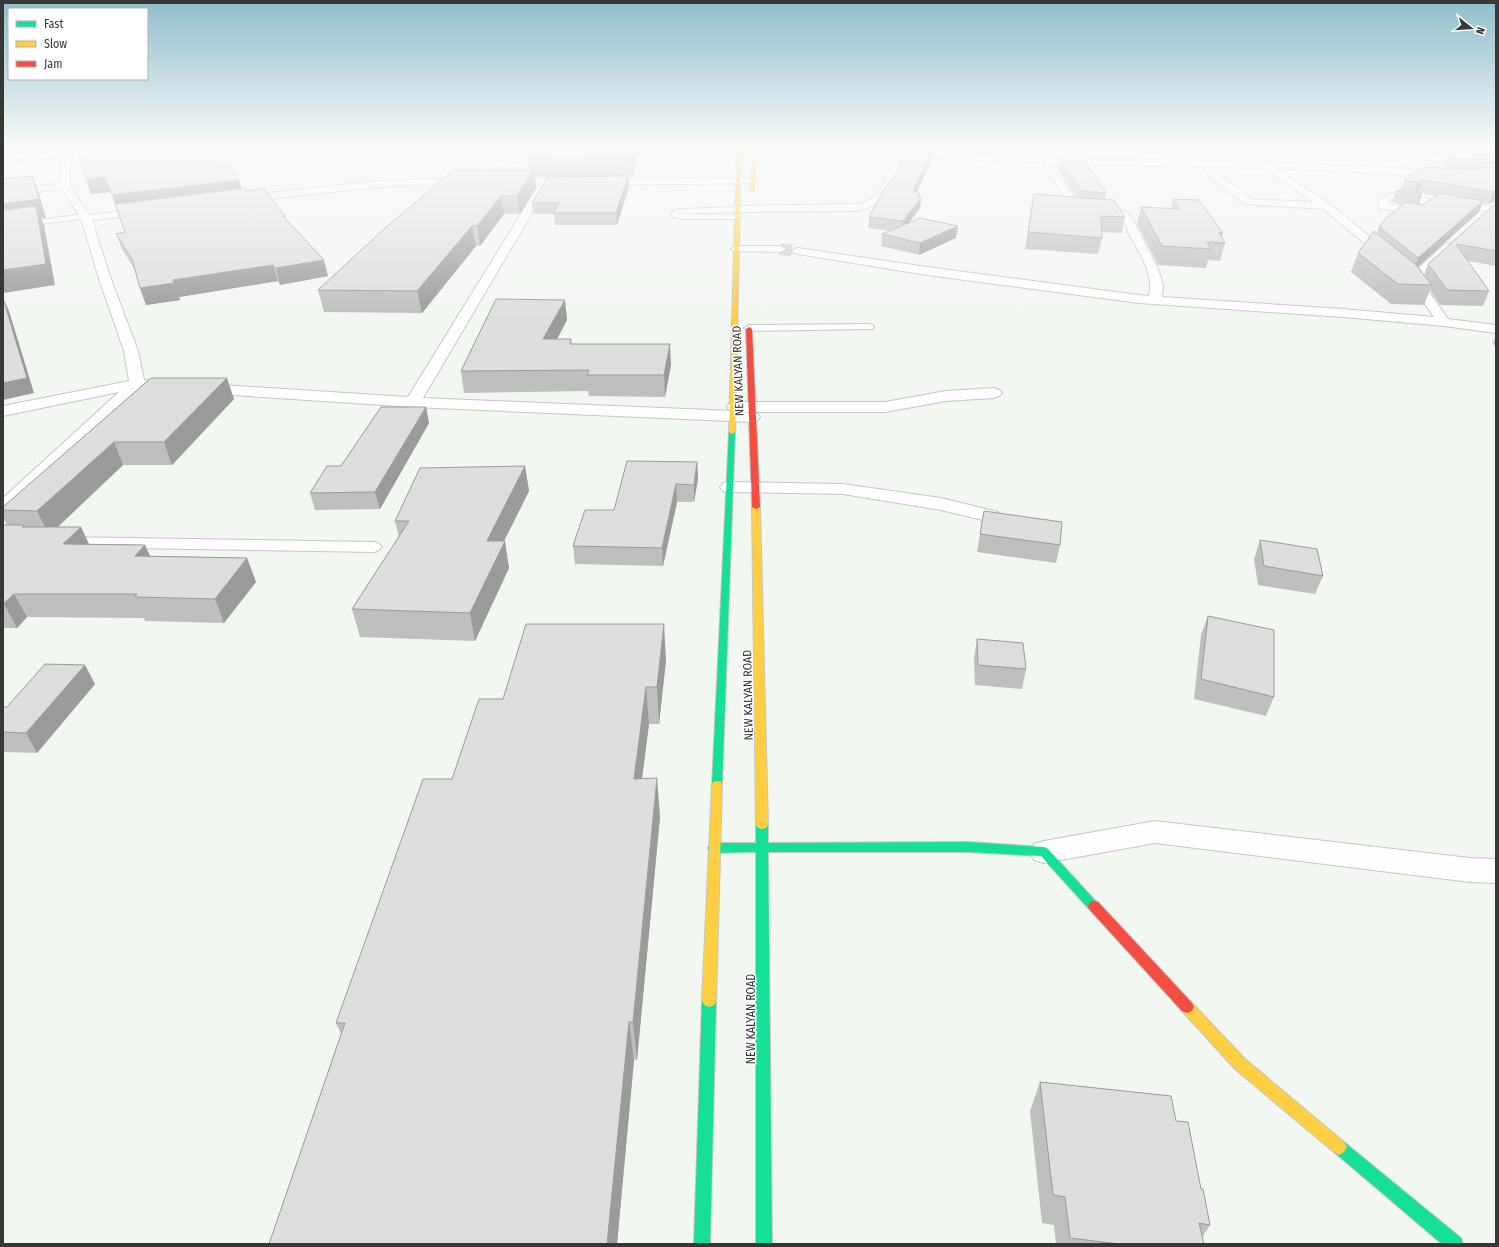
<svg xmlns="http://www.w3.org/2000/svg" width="1499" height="1247" viewBox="0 0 1499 1247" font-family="'Fira Sans Condensed',sans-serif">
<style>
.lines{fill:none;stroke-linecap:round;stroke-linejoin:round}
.stream{fill:#adcea3;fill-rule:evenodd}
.street-tunnel{stroke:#cdd1cc;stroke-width:12;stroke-dasharray:12 6;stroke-linecap:butt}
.lane-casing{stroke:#c5c7c4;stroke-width:2}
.street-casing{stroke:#c5c7c4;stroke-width:2}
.fast-casing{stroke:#c5c7c4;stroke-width:2}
.slow-casing{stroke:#c5c7c4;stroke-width:2}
.jam-casing{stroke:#c5c7c4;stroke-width:2}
.lane{fill:#fdfefd;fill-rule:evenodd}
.street{fill:#fdfefd;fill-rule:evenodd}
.fast{fill:#16e098;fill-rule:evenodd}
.slow{fill:#ffcf43;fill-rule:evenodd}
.jam{fill:#f24e42;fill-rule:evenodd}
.wall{fill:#bdc0bc;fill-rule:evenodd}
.shaded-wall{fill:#9a9c99}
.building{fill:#dcdfdb;stroke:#9a9c99}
.labels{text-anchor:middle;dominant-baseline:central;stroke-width:3;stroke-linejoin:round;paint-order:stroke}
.street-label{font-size:12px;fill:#363836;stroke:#fff}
</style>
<rect width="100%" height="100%" fill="#f3f7f2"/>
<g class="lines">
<polygon class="stream" points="3,157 32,160 54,158 56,159 32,162 3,159"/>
<polyline class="street-tunnel" points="780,249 798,251"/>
<g class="lane-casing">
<g id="lane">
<path d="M428 146C444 146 471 156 483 167L505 162 542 148 563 146 546 151 509 165 485 170 482 180 478 182 474 180 478 169 471 162Z"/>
<polygon points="739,207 743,209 742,211 680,214 741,215 742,217 738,219 685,219 672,217 671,215 674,210 682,209"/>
<polygon points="84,214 88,216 87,218 3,229 3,225"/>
<polygon points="869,324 873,325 874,327 873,329 749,331 744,328 749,325"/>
<polygon points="64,537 374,542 379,544 382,547 379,550 374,552 64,547 59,545 56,542 59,539"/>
</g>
</g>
<g class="street-casing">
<g id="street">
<polygon points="60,146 68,146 70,161 70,186 89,215 148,208 153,211 148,214 92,220 111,279 138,351 144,380 408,397 540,183 542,181 550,180 555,183 553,185 548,186 423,398 734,411 729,410 727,407 729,404 735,402 885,402 946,391 994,388 999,390 1002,393 999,396 994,398 946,401 885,412 742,412 758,414 760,417 758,420 752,422 413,407 141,389 10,512 3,514 3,498 119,392 3,416 3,406 129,381 124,351 99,279 81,218 62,189 3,196 3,190 60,184 62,161"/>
<polygon points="1404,146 1414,146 1430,154 1496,155 1496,161 1442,159 1445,162 1441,165 1424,158"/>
<path d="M739 147 861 148 1046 158 1264 162 1496 173V179L1275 168 1330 204 1394 257 1396 259 1394 261H1386L1323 209 1245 204 1204 172 1203 170 1207 167 1052 164 1078 203C1094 205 1119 204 1131 216L1158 269 1163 285 1162 297 1343 309 1434 317 1407 279 1445 244 1449 243 1455 246 1453 248 1420 279 1448 319 1496 325V333L1444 326 1343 317 1139 303 927 275 798 254 794 253 792 251 794 249 798 248 927 267 1139 295 1149 296C1154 274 1140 254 1130 236 1126 228 1125 219 1117 216 1104 209 1086 212 1071 208L1043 163 861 154 736 152 735 150 736 148ZM1217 167 1262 168 1314 202 1251 199 1213 170Z"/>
<path d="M897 163 901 166C893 190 883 205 857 211L739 212 734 209 739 206 861 204C869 200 875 197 880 190 885 184 891 165 897 163Z"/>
<polygon points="753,178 758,181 756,183 598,185 593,182 598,179"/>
<polygon points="470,179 475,182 473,184 388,186 240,202 235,199 240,196 388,180"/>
<path d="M1393 193 1431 199 1436 202 1431 205 1425 204 1430 207 1422 214 1418 215 1381 209 1378 205 1380 199ZM1394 199 1425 204 1416 209 1388 204V202Z"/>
<polygon points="1452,200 1490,206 1495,209 1490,212 1448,205 1447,203"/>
<polygon points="737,246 780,246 786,249 780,252 733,251 731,249 733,247"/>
<polygon points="729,482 843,484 941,498 998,512 1000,516 998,520 991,522 941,510 843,494 729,492 723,491 720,487 723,483"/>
<polygon points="1155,821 1470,858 1496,859 1496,883 1470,882 1155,843 1044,863 1034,860 1030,852 1034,844 1044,841"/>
</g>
</g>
<g class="fast-casing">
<g id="fast">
<polygon points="732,430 735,432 722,785 721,788 717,789 713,788 712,785 729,432"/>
<polygon points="762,821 766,822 768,825 768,843 968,842 1044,847 1048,849 1100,906 1098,910 1094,911 1090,910 1041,856 968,852 768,852 772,1244 756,1244 756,852 714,853 710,851 708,848 710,845 714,843 756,843 756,825 758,822"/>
<polygon points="709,995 714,997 716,1001 710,1244 694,1244 702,1001 704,997"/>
<polygon points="1339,1139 1344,1142 1461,1238 1463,1244 1442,1244 1334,1152 1331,1147 1334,1142"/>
</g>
</g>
<g class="slow-casing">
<g id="slow">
<polygon points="737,146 741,146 735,432 732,434 729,432"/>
<polygon points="753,146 757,146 754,191 752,192 750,191"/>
<polygon points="753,505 759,505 760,507 768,825 766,828 762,829 758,828 756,825 752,507"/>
<polygon points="717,781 721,782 722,785 716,1001 714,1005 709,1007 704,1005 702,1001 712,785 713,782"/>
<polygon points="1187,1001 1192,1003 1245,1059 1344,1142 1347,1147 1344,1152 1339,1155 1334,1152 1235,1069 1182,1011 1180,1007 1182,1003"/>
</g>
</g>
<g class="jam-casing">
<g id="jam">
<polygon points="749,327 752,329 760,507 756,509 752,507 746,329"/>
<polygon points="1094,901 1098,902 1192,1003 1194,1007 1192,1011 1187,1013 1182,1011 1090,910 1088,906 1090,902"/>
</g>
</g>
<use href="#lane" class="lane"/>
<use href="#street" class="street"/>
<use href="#fast" class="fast"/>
<use href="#slow" class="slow"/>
<use href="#jam" class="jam"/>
</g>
<g class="wall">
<polygon points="635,146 636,164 632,177 628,177 629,187 617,225 555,225 554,214 533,214 532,203 547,178 535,178 536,188 520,214 504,214 480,246 476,246 422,313 324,312 318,290 529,170 527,158"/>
<polygon points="810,146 989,146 989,153 933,150 932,159 917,192 919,194 920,194 920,197 921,198 920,208 909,223 956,238 919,255 881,246 882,234 890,231 868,228 869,217 897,173 906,149 861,146"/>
<path d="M1417 146H1496V201L1488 204 1482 203 1479 212 1418 267 1424 275 1428 264 1496 203V266L1468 261 1489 291 1483 306 1440 305 1430 290 1424 305 1391 304 1351 272 1358 253 1377 233 1379 227 1402 205 1392 202 1396 191 1400 190 1404 180 1451 168 1444 165 1449 153H1430ZM1417 193H1418L1437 196 1422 205 1418 204 1422 194Z"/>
<polygon points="1060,159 1106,193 1105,199 1125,217 1122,233 1101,232 1102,238 1098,254 1025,249 1034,194 1076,197 1058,169"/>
<polygon points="217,166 239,180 242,189 247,191 285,216 286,219 328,276 280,285 278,281 179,297 180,300 146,305 140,288 135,270 122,249 116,234 125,232 111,192 91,194"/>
<polygon points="1173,199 1223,233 1222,237 1225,243 1220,261 1208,260 1206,268 1158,265 1137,224 1141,207 1171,209"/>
<polygon points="565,300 567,320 557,339 571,339 572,344 671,365 665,397 589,396 588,391 464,393 461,371"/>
<polygon points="1496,335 1496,349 1493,343"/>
<polygon points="151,378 234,399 172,465 123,465 58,527 81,527 89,544 145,545 150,556 247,558 256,582 224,623 145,621 144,618 27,617 17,628 3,628 3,525 7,525 3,518 3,507"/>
<polygon points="426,407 429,423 380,509 315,510 310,493 341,466"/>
<polygon points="697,462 698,479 694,502 677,502 663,566 575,564 573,546 614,510"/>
<polygon points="525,466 529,491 504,541 509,568 475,641 360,637 352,609 399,537 395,521"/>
<polygon points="984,511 1060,545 1056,563 977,552"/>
<polygon points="1260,540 1323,576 1315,594 1258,585 1254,559"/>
<polygon points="1208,616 1274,697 1266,716 1194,699 1201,635"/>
<polygon points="977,639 1026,669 1022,689 975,685 974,658"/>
<polygon points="666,660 659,724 649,724 642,779 660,817 637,1060 634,1060 617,1244 269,1244 341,1034 336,1023 452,779 503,699"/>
<polygon points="95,684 37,753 3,752 3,707 7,707"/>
<polygon points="1040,1082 1176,1121 1201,1189 1210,1225 1202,1238 1204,1244 1056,1244 1054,1225 1042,1223 1030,1111"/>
</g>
<g class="shaded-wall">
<polygon points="635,146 636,164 632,177 630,157"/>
<polygon points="933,150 932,159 912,202 913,191"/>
<polygon points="534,170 536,188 520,214 517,196"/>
<polygon points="32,176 39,193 46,218 41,218 44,225 55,285 3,293 3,204"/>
<polygon points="628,176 629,187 617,225 616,213"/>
<polygon points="105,177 111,192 91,194 86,179"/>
<polygon points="239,180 243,194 117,210 112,195"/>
<polygon points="1423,180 1418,193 1414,194 1418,182"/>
<polygon points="1496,190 1496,201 1488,204 1493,192"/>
<polygon points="919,192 919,197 920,194 920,199 921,198 920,208 902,232 903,221"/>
<polygon points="1422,194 1418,205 1415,207 1419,196"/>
<polygon points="501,196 504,214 480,246 477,226"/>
<polygon points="1483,201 1479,212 1413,271 1418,258"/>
<polygon points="472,226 476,246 422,313 417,291"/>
<polygon points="958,226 956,238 919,255 920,243"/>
<polygon points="324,260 328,276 280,285 276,268"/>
<polygon points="273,265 278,281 179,297 180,300 146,305 140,288 173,280"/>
<polygon points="3,298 9,311 34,393 3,400"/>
<polygon points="565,300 567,320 546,360 543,339"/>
<polygon points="670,344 671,365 665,397 664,375"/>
<polygon points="227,378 234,399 172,465 164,442"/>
<polygon points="426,407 429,423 380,509 375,492"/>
<polygon points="114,442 123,465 49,535 37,511"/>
<polygon points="697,462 698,479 694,502 694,485"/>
<polygon points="525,466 529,491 491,567 487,541"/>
<polygon points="676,484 677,502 663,566 662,548"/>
<polygon points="81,527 91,549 63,544"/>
<polygon points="505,541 509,568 475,641 470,613"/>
<polygon points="145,545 155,568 135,556"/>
<polygon points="247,558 256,582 224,623 215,599"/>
<polygon points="14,594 27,617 17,628 4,604"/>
<polygon points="664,624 666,660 659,724 657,687"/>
<polygon points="85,665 95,684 37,753 26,733"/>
<polygon points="646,687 649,724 637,817 634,779"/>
<polygon points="657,778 660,817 637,1060 633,1022"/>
<polygon points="629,1022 634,1060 617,1244 607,1244"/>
</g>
<g class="building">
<polygon points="91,146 205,146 217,166 228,165 239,180 112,195 105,177 86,179 78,152 92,150"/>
<polygon points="536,146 634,146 630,157 527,158"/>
<polygon points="906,148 933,150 913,191 919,192 917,194 920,194 918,197 921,198 903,221 869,217 884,189 897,173"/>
<polygon points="1450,149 1496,151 1496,160 1457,158 1448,153 1451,151"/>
<polygon points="1065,156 1082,156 1106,193 1081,191 1060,159"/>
<polygon points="1423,167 1480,170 1475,167 1496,168 1496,190 1493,192 1423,180 1418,182 1404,180"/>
<polygon points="454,170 534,170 517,196 501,196 477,226 472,226 417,291 318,290 384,229"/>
<polygon points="32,176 39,199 3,204 3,179"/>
<polygon points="628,176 616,213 553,213 559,203 532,203 548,177"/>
<polygon points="245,188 247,191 263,188 285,216 283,216 324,260 276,268 273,265 173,280 174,283 140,288 132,259 116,234 125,232 115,204"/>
<polygon points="1398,190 1422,194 1419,196 1396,191"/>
<polygon points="1441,193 1483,201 1418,258 1379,227 1386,218 1406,202 1422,205"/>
<polygon points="1034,194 1114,200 1125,217 1101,216 1102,238 1028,232"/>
<polygon points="1173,199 1199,200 1223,233 1219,232 1225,243 1207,242 1211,249 1162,246 1141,207 1179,209"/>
<polygon points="1496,203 1496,251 1456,244 1489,291 1447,290 1428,264"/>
<polygon points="36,206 46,264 3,270 3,210"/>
<polygon points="920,218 958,226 920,243 882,234"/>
<polygon points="1374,231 1415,264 1432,285 1398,284 1358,253"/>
<polygon points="3,298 27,378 3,383"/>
<polygon points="496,299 565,300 543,339 571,339 570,344 670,344 664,375 587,375 589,370 461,371"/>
<polygon points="151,378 227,378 164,442 114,442 37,511 3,510 3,507"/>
<polygon points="381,407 426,407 375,492 310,493 327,466 341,466"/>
<polygon points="627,461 697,462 694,485 676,484 662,548 573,546 585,510 614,510"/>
<polygon points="525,466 487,541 505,541 470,613 352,609 409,521 395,521 420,468"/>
<polygon points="984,511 1062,522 1060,545 980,534"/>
<polygon points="3,525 24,525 22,527 81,527 63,544 145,545 135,556 247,558 215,599 135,597 137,594 14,594 3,604"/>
<polygon points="1260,540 1317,549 1323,576 1264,566"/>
<polygon points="1208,616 1274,630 1274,697 1201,679"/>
<polygon points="526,624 664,624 657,687 646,687 634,779 657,778 633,1022 629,1022 607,1244 269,1244 345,1023 336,1023 423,779 452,779 479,699 503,699"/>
<polygon points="977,639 1023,643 1026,669 978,665"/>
<polygon points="45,664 85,665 26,733 3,732 3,707 7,707"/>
<polygon points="1040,1082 1171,1096 1176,1121 1188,1122 1201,1189 1203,1189 1210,1225 1199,1223 1204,1244 1119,1244 1070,1238 1065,1197 1053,1195"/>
</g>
<linearGradient id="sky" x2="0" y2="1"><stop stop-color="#90becc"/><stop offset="0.46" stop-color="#fafbf9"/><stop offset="1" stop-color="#fafbf9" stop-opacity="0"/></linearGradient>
<rect width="1499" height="320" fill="url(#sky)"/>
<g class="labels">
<g class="street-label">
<text transform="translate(738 371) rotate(-92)">NEW KALYAN ROAD</text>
<text transform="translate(748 695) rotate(-91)">NEW KALYAN ROAD</text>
<text transform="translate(751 1019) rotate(-90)">NEW KALYAN ROAD</text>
</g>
</g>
<rect width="1499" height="1247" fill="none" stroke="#363836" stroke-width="8"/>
<rect x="8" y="8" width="140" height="72" fill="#ffffff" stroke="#afafaf"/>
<rect x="16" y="21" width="20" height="6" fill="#16e098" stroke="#afafaf"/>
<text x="44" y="28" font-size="12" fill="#363836">Fast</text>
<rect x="16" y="41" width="20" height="6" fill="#ffcf43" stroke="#afafaf"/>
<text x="44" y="48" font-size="12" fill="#363836">Slow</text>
<rect x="16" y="61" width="20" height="6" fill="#f24e42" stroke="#afafaf"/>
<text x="44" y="68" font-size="12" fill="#363836">Jam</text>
<g transform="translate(1471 28) rotate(107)" stroke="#ffffff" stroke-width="3" paint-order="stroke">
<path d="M0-3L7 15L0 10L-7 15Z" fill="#363836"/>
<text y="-6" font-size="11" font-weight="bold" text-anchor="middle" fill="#363836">N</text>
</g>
</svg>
